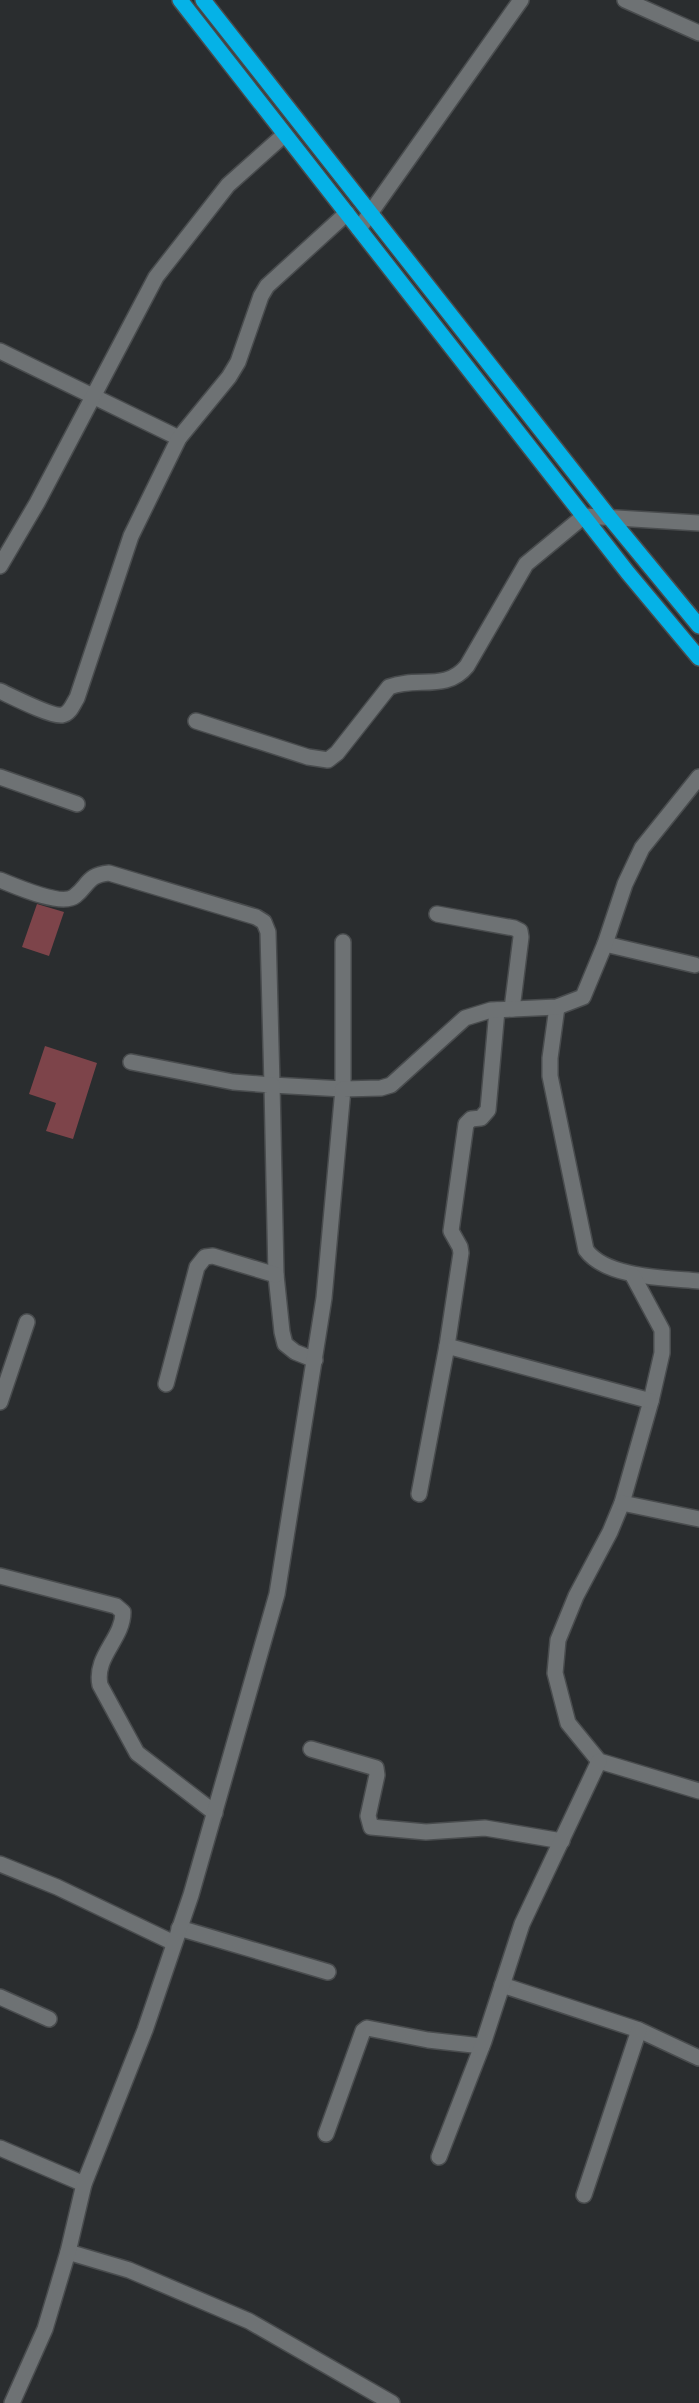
<svg xmlns="http://www.w3.org/2000/svg" width="699" height="2403" viewBox="0 0 699 2403" font-family="Inter,sans-serif">
<style>
.building{fill:#7d444a}
.lines{fill:none;stroke-linecap:round;stroke-linejoin:round}
.minor-casing{stroke:#494c4e;stroke-width:18}
.highway-casing{stroke:#494c4e;stroke-width:18}
.minor{stroke:#6e7274;stroke-width:15}
.highway{stroke:#05b2e7;stroke-width:15}
</style>
<rect width="100%" height="100%" fill="#2a2d2f"/>
<g class="building">
<polygon points="37,904 64,912 49,956 22,947"/>
<polygon points="45,1046 97,1063 73,1139 46,1131 56,1103 29,1094"/>
</g>
<g class="lines">
<g class="minor-casing">
<g id="minor">
<polyline points="625,0 699,33"/>
<polyline points="359,229 521,0"/>
<polyline points="0,351 179,438"/>
<polyline points="0,566 37,503 156,277 228,185 284,135"/>
<path d="M0 691C11 696 52 717 62 715 70 714 73 704 77 698L131 536 179 438 229 377 238 362 261 296 267 286 347 213"/>
<path d="M196 721 308 757 328 760 337 753 389 687C417 676 446 692 467 666L526 564 584 516 699 523"/>
<polyline points="0,777 77,804"/>
<path d="M0 880C15 886 62 907 75 896 89 885 87 875 109 873L256 917 264 922 268 932 272 1085 343 1089V942"/>
<polyline points="437,914 514,928 520,931 521,937 512,1009"/>
<polyline points="605,944 695,965"/>
<path d="M557 1007 550 1058V1076L586 1250C606 1278 667 1278 699 1281"/>
<polyline points="131,1062 233,1082 272,1085 276,1275 282,1332 285,1344 295,1352 315,1360"/>
<polyline points="633,1276 662,1330 662,1353 651,1401 622,1503 610,1532 576,1596 558,1640 555,1673 568,1723 599,1761 699,1791"/>
<polyline points="447,1346 461,1253 460,1247 451,1231 466,1124 471,1119 481,1118 488,1110 497,1010"/>
<polyline points="166,1384 197,1267 205,1257 213,1256 276,1275"/>
<polyline points="0,1402 27,1322"/>
<polyline points="419,1494 447,1346 651,1401"/>
<polyline points="622,1503 699,1519"/>
<path d="M0 1576 116 1606 123 1612C123 1639 94 1656 100 1685L137 1753 215 1813"/>
<polyline points="311,1749 376,1768 377,1775 368,1816 371,1827 426,1832 485,1828 562,1841"/>
<polyline points="0,1864 57,1887 174,1943"/>
<polyline points="179,1928 328,1972"/>
<polyline points="502,1985 639,2030 699,2058"/>
<polyline points="0,1997 49,2019"/>
<polyline points="326,2134 363,2031 367,2028 428,2040 482,2046"/>
<polyline points="0,2148 84,2184"/>
<polyline points="439,2157 484,2041 522,1924 599,1761"/>
<polyline points="584,2195 639,2030"/>
<polyline points="68,2252 129,2270 249,2321 392,2403"/>
<polyline points="12,2403 45,2329 68,2252 84,2184 145,2030 191,1895 277,1594 324,1298 343,1089 381,1088 391,1085 465,1018 491,1010 557,1007 583,997 605,944 625,884 642,848 699,777"/>
</g>
</g>
<g class="highway-casing">
<g id="highway">
<polyline points="180,0 628,573 699,658"/>
<polyline points="203,0 610,518 699,626"/>
</g>
</g>
<use href="#minor" class="minor"/>
<use href="#highway" class="highway"/>
</g>
</svg>
